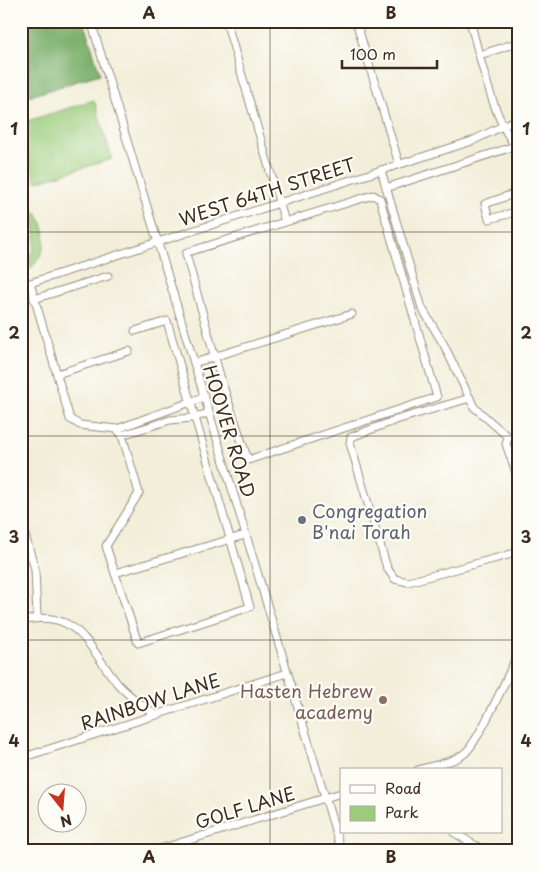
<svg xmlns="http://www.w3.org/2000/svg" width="540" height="871" viewBox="0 0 540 871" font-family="'Playpen Sans',sans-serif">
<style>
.green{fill:#9acc7c;stroke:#6a7b4d}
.forest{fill:#7bb06c;stroke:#5b6d45}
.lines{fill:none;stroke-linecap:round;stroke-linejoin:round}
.minor-casing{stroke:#968c7c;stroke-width:9}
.minor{stroke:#fff;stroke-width:7}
.grid{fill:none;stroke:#3b2a1e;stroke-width:1;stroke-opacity:0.55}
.worship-dot{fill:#6b7280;stroke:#fdfcf7;stroke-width:2}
.education-dot{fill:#8d6e63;stroke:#fdfcf7;stroke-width:2}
.labels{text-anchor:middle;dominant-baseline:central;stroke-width:4.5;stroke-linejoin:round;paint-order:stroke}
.street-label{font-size:18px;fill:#3b2a1e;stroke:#fdfcf7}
.worship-label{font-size:18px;fill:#5b616d;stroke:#fdfcf7;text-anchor:start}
.education-label{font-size:18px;fill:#785e54;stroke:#fdfcf7;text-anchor:end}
.neatline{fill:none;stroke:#3b2a1e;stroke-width:2}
.grid-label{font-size:16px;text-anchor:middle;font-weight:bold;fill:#3b2a1e}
</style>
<rect width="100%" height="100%" fill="#fdfcf7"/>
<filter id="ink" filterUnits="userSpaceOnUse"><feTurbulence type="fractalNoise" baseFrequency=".02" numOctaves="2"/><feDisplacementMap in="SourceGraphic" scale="10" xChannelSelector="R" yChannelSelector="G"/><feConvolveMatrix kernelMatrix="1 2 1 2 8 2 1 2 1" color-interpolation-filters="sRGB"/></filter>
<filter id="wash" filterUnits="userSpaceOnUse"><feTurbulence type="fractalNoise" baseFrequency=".0096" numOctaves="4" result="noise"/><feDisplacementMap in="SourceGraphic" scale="20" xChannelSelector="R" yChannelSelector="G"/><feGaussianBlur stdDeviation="1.12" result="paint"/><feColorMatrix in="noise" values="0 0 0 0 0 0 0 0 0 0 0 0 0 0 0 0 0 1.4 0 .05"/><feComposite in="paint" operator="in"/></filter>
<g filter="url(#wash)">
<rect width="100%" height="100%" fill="#f2eed9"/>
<g class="green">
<polygon points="94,100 112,159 36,182 21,133 21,123"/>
<polygon points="21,147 29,172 21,178"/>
<path d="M21 200C52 216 53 259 21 274V264C40 253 41 222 21 210Z"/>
</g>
<polygon class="forest" points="21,21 84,21 100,74 21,99"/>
</g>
<g filter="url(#ink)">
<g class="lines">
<g class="minor-casing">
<g id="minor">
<polyline points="91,21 341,850"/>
<polyline points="226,21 285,222"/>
<polyline points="356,21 399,164"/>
<path d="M470 21C479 53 495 128 519 149"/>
<polyline points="480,55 519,42"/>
<polyline points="381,170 422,308 444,345 474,407 508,437"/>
<polyline points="386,188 515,146"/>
<polyline points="519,192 485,204 489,219 519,211"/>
<polygon points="373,195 380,199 437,397 248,460 222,383 186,254 188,252"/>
<polyline points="30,283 70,419 80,425 117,429 122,435 139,493 106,546 138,643 250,607 167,321 135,331"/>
<polyline points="21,286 472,141 519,118"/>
<polyline points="34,299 108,276"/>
<polyline points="194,363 352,314"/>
<polyline points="57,374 129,351"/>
<polyline points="470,398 396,420 351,437 350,443 387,568 395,579 408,582 519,552"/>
<polyline points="117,429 204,397"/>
<polyline points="122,435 170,420 192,418 209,413"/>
<polyline points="508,437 506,444 519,481"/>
<polyline points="508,437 519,432"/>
<polyline points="21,522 35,569 37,617"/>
<polyline points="115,573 245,535"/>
<path d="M21 621C78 607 88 647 117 683 128 696 142 705 156 715"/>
<polyline points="21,758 287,673"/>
<path d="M418 770C433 765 453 763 465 753 479 741 511 670 519 650"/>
<polyline points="453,832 483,850"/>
<polyline points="157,850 341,793"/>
</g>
</g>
<use href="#minor" class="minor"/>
</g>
</g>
<path class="grid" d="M270 21V850M21 232H519M21 436H519M21 640H519"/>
<circle class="worship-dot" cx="302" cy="520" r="5"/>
<circle class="education-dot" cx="383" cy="700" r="5"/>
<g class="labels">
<g class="street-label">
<text transform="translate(267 191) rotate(-18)">WEST 64TH STREET</text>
<text transform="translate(230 431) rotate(73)">HOOVER ROAD</text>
<text transform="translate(150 701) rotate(-18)">RAINBOW LANE</text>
<text transform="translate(245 807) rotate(-17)">GOLF LANE</text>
</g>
<g class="worship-label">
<text x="312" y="510">Congregation<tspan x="312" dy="21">B'nai Torah</tspan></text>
</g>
<g class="education-label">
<text x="373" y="690">Hasten Hebrew<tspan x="373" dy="21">academy</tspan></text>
</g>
</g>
<rect width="540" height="871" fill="none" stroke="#fdfcf7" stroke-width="55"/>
<rect x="340" y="768" width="162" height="65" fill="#fdfcf7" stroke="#afa8a0"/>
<rect x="350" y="785" width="25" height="8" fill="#ffffff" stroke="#afa8a0"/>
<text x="385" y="794" font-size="15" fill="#3b2a1e">Road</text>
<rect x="350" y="806" width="25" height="15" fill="#9acc7c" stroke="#afa8a0"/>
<text x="385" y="818" font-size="15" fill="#3b2a1e">Park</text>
<g transform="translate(62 808) rotate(163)"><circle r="24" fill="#fdfcf7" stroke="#afa8a0"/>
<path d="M0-4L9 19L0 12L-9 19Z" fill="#c8321e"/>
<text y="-8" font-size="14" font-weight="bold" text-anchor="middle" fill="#3b2a1e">N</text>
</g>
<path d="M342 60v8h95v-8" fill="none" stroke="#3b2a1e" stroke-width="2.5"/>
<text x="350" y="60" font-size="15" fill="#3b2a1e" stroke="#fdfcf7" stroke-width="4" paint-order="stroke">100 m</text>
<rect x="28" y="28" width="484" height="816" class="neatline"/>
<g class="grid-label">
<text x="149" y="19">A</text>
<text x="391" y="19">B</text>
<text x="14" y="135">1</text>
<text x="526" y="135">1</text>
<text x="14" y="339">2</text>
<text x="526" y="339">2</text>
<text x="14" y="543">3</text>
<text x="526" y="543">3</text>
<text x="14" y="747">4</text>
<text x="526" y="747">4</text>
<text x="149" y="863">A</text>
<text x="391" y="863">B</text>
</g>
</svg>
